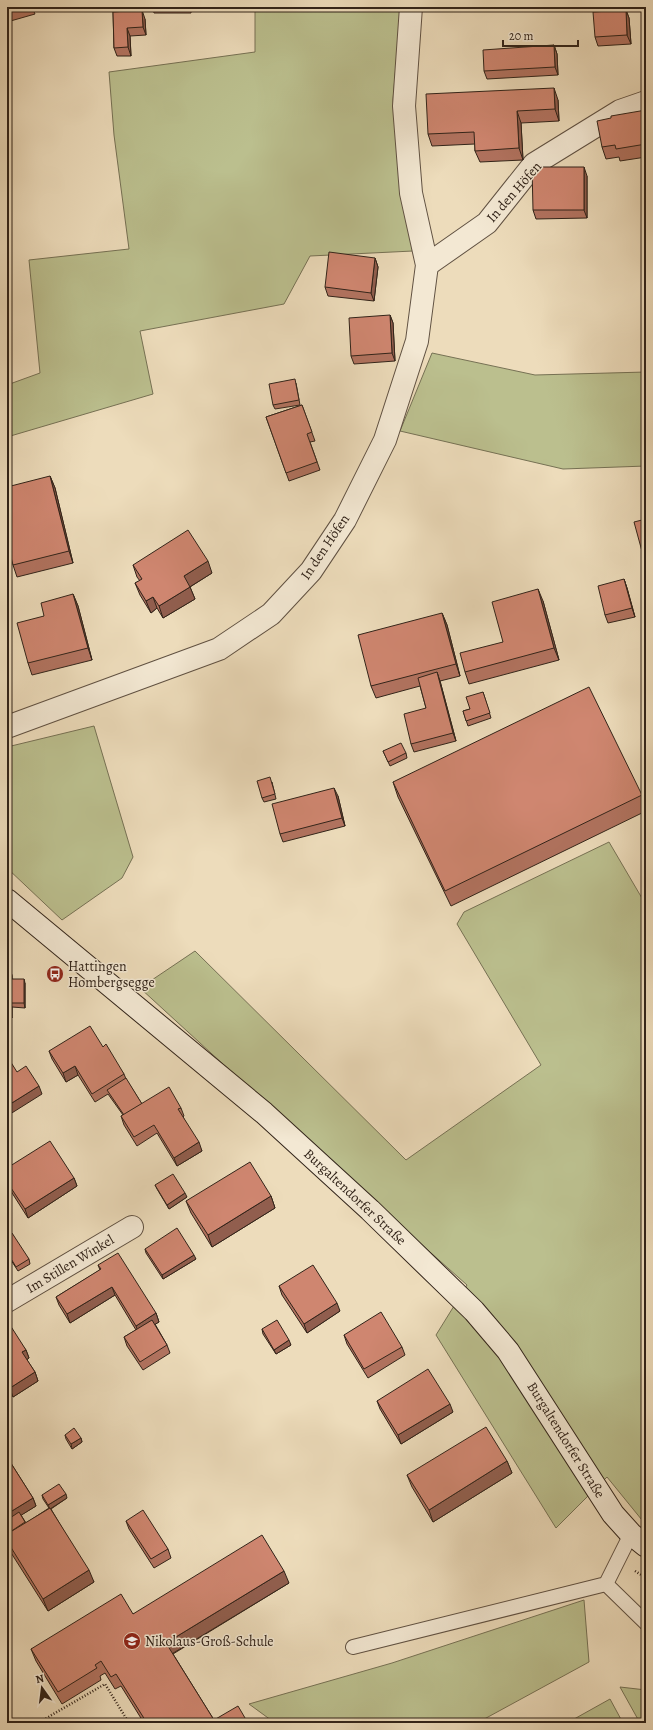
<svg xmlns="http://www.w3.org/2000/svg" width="653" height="1730" viewBox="0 0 653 1730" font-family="Alegreya,serif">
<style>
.green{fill:#bbbf8e;stroke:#767154}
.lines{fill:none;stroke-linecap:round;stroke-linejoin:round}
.lane-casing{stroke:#605142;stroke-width:16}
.street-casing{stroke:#605142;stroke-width:24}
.secondary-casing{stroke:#312319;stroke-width:24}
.path{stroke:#312319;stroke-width:2.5;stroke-dasharray:1 2;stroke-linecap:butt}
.lane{stroke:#f3e8d3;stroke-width:14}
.street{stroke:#f3e8d3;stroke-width:22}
.secondary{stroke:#f3e8d3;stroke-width:22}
.wall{fill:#b27360;stroke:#312319}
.shaded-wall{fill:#915e4e;stroke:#312319}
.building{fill:#cf8670;stroke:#312319}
.labels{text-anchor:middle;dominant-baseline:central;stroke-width:3;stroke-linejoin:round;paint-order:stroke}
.street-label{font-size:14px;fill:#312319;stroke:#f3e8d3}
.poi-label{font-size:14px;fill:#312319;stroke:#f3e8d3;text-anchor:start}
</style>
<rect width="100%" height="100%" fill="#eddcbb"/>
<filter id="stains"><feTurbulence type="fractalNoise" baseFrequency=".005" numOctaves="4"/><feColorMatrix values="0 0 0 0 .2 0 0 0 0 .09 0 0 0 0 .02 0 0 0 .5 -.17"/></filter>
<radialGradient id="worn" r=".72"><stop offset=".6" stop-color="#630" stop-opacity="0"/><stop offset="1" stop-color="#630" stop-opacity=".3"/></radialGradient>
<g class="green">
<polygon points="255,7 401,7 393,100 404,204 413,251 310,256 284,304 140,331 153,394 7,437 7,385 40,373 29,260 129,249 114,135 109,72 255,52"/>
<polygon points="432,353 535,375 646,372 646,466 563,469 400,431"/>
<polygon points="94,726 133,857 122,878 62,920 7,868 7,747"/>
<polygon points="609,842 646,905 646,1525 607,1477 556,1528 436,1335 467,1285 367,1196 140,988 195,951 406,1160 541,1065 457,924 464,912"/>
<polygon points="584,1600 589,1662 477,1723 275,1723 249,1704 392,1663"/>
<polygon points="620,1687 646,1690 646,1723 640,1723"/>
<polygon points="610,1699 623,1723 567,1723"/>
</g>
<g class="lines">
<g class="lane-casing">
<g id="lane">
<polyline points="606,1584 646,1623"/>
<polyline points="353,1647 606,1584 631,1534"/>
</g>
</g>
<g class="street-casing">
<g id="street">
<polyline points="427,265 487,223 534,164 620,111 646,102"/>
<polyline points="7,727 219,649 271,614 311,571 345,520 385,440 417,341 427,265 411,193 404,106 411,7"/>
<polyline points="7,1301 132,1227"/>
</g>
</g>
<g class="secondary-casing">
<polyline id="secondary" points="7,900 264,1113 370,1210 474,1311 508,1351 613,1514 631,1534 646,1546"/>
</g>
<g class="path">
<polyline points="635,1571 646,1578"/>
<polyline points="38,1723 105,1684 129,1723"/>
</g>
<use href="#lane" class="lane"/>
<use href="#street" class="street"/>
<use href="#secondary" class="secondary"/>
</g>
<g class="wall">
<polygon points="7,7 32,7 35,14 7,22"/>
<polygon points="191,7 191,13 154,13 153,9"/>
<polygon points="626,10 629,18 631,44 598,46 595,37"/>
<polygon points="113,12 145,19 146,35 130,36 131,56 117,56 114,48"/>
<polygon points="554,45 557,54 558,75 487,79 484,71"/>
<polygon points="558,100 559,121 521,123 523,160 480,162 475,151 475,144 432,146 428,134"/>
<polygon points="646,110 646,157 620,161 619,157 606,159 602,147"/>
<polygon points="587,176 587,218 536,219 533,210"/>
<polygon points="375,258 378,267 374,301 328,296 325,287"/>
<polygon points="390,315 393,323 395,361 354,364 351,356"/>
<polygon points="296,383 300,405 275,409 273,405"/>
<polygon points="302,405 315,441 310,442 320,470 289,481 266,417"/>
<polygon points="50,476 55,488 73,563 17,577 13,565"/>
<polygon points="133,565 212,573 190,587 195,599 163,618 157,608 151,613 140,595 135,583 140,581 137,577"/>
<polygon points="624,579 627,588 635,617 608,623 605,615"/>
<polygon points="73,594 78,606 92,660 32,675 28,663 44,616"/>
<polygon points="543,601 559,660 469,684 465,672 503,642"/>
<polygon points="442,613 447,625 460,676 440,681 456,741 414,752 411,744 426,708 420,686 376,698 371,686"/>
<polygon points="483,692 491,718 468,726 463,711 470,709"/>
<polygon points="383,751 406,753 407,758 390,766"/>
<polygon points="272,782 276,799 264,802 262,798"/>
<polygon points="393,782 642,795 646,806 646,811 451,906 398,797"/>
<polygon points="338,796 345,826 283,842 280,834"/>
<polygon points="7,971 11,971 12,976 12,979 25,983 25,1008 12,1007 12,1018 7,1018"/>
<polygon points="103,1047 124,1074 126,1079 142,1104 181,1108 184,1116 183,1117 202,1151 177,1166 157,1133 137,1146 124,1125 121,1116 123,1115 108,1094 95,1102 78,1075 66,1082 52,1059 49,1051"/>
<polygon points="7,1168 74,1178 77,1186 28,1218 7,1185"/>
<polygon points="155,1185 187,1197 169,1209 157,1189"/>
<polygon points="271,1196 275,1208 212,1247 191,1213 186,1201"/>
<polygon points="7,1236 29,1259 30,1264 18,1271 7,1254"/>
<polygon points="145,1249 196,1259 163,1279 146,1253"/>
<polygon points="98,1265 156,1313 159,1322 155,1324 167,1345 170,1353 143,1370 127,1346 124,1337 136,1330 115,1295 70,1323 59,1305 56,1297 100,1270"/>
<polygon points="279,1286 340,1311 307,1333 282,1295"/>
<polygon points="7,1327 26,1350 29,1358 27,1360 35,1372 38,1381 13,1397 7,1387"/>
<polygon points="262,1329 291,1345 276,1354 263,1334"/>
<polygon points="344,1335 402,1347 405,1355 368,1378 347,1344"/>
<polygon points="377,1401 453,1412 401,1444 380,1409"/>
<polygon points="65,1435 81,1438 82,1442 72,1449 66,1439"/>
<polygon points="7,1457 33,1498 36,1506 21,1515 26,1523 49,1508 43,1499 42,1495 67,1498 51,1509 94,1582 48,1611 8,1548 7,1545"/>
<polygon points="507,1461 512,1473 433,1522 412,1487 407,1475"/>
<polygon points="126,1521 168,1549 171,1558 154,1568 129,1529"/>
<polygon points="289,1583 173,1654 214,1720 248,1723 144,1723 121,1686 115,1689 105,1673 100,1676 101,1680 62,1704 36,1661 31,1649 133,1614"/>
</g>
<g class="shaded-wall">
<polygon points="142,10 145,19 146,35 143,27"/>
<polygon points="626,10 629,18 631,44 627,35"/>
<polygon points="127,28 130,36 131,56 128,47"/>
<polygon points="554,45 557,54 558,75 555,67"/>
<polygon points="554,88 558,100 559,121 555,109"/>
<polygon points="517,111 521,123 523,160 519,148"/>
<polygon points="584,167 587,176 587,218 584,210"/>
<polygon points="375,258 378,267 374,301 371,293"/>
<polygon points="390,315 393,323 395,361 392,353"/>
<polygon points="50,476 55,488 73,563 69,551"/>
<polygon points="208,561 212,573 188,588 184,576"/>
<polygon points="624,579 627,588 635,617 632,608"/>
<polygon points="190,587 195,599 163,618 159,606"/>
<polygon points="538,589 543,601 559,660 554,648"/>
<polygon points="73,594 78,606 92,660 88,648"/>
<polygon points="153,597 157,608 151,613 146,601"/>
<polygon points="442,613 447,625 460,676 456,664"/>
<polygon points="437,672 440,681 456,741 453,733"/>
<polygon points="334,788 338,796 345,826 342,818"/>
<polygon points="11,971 12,976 12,984 11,979"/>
<polygon points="24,979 25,983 25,1008 24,1003"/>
<polygon points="10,1003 12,1007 12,1018 10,1014"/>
<polygon points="75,1066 78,1075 66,1082 63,1073"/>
<polygon points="39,1086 42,1094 7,1116 7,1106"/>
<polygon points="199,1142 202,1151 177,1166 174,1158"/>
<polygon points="74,1178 77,1186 28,1218 25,1209"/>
<polygon points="185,1193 187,1197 169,1209 167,1205"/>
<polygon points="271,1196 275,1208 212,1247 208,1235"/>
<polygon points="194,1255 196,1259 163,1279 162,1275"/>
<polygon points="112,1287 115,1295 70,1323 67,1314"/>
<polygon points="337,1303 340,1311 307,1333 304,1324"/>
<polygon points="156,1313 159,1322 139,1334 136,1326"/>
<polygon points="289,1340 291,1345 276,1354 274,1350"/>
<polygon points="26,1350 29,1358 25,1361 22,1352"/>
<polygon points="35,1372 38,1381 13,1397 10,1388"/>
<polygon points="450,1404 453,1412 401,1444 398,1435"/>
<polygon points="81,1438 82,1442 72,1449 71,1444"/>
<polygon points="507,1461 512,1473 433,1522 429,1510"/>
<polygon points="66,1494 67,1498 50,1509 48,1505"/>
<polygon points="33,1498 36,1506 7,1524 7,1514"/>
<polygon points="89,1570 94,1582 48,1611 43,1599"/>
<polygon points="284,1571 289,1583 170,1655 166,1643"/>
</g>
<g class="building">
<polygon points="7,7 26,7 7,13"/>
<polygon points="153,7 189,7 189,8 153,9"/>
<polygon points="142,10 143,27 127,28 128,47 114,48 113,12"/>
<polygon points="626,10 627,35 595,37 593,12"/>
<polygon points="554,45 555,67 484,71 483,50"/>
<polygon points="554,88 555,109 517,111 519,148 475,151 474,132 428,134 426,94"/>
<polygon points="646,110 646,144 616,149 615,145 602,147 597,121 611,118 611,116"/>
<polygon points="532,167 584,167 584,210 533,210"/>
<polygon points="329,252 375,258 371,293 325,287"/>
<polygon points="390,315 392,353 351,356 349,318"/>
<polygon points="295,379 299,400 273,405 269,384"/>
<polygon points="302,405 312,432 307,434 317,462 286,473 266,417"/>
<polygon points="50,476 69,551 13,565 7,542 7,487"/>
<polygon points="646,519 646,566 634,522"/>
<polygon points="188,530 208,561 184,576 190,587 159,606 153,597 146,601 135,583 142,579 133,565"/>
<polygon points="624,579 632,608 605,615 598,586"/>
<polygon points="538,589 554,648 465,672 460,653 503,642 492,602"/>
<polygon points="73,594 88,648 28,663 17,623 44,616 41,603"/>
<polygon points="442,613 456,664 371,686 358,635"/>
<polygon points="437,672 453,733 411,744 404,714 426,708 418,678"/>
<polygon points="589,687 642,795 445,891 393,782"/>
<polygon points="483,692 490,713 466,721 463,711 470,709 466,697"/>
<polygon points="401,743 406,753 388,762 383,751"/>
<polygon points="270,777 275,794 262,798 257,781"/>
<polygon points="334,788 342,818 280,834 272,804"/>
<polygon points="7,971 11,971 11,979 24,979 24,1003 10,1003 10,1014 7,1014"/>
<polygon points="90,1026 103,1047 106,1044 124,1074 92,1094 75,1066 63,1073 49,1051"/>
<polygon points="7,1056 17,1072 26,1066 39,1086 7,1106"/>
<polygon points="126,1078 142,1104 124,1115 107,1090"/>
<polygon points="169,1087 181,1108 178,1109 199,1142 174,1158 154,1125 134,1137 121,1116"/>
<polygon points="50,1141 74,1178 25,1209 7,1182 7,1168"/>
<polygon points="250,1162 271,1196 208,1235 186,1201"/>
<polygon points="173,1174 185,1193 167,1205 155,1185"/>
<polygon points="177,1228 194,1255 162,1275 145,1249"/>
<polygon points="12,1233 29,1259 16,1267 7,1252 7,1236"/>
<polygon points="118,1253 156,1313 136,1326 112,1287 67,1314 56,1297 101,1269 98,1265"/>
<polygon points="313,1265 337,1303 304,1324 279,1286"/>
<polygon points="381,1312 402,1347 364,1369 344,1335"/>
<polygon points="152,1320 167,1345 140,1362 124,1337"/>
<polygon points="277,1320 289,1340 274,1350 262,1329"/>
<polygon points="10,1325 26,1350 22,1352 35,1372 10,1388 7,1383 7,1327"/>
<polygon points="428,1369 450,1404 398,1435 377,1401"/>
<polygon points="486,1427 507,1461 429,1510 407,1475"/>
<polygon points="74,1428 81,1438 71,1444 65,1435"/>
<polygon points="7,1457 33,1498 7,1514"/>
<polygon points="59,1484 66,1494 48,1505 42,1495"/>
<polygon points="50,1508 89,1570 43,1599 7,1541 7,1534"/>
<polygon points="143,1510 168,1549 151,1559 126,1521"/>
<polygon points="19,1512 25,1522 7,1534 7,1520"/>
<polygon points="262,1535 284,1571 166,1643 214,1720 238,1706 248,1723 147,1723 116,1674 111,1677 101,1661 95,1665 97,1668 58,1692 31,1649 121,1594 133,1614"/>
</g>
<defs>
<g id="bus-disc" transform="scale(0.9)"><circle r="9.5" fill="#8f2418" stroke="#f3e8d3"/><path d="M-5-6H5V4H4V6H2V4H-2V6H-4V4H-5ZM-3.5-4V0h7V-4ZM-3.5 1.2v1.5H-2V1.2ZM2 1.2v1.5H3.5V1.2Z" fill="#fff"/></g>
<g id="school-disc" transform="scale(0.9)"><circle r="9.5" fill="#8f2418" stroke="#f3e8d3"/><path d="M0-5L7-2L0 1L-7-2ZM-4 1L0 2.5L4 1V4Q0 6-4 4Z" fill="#fff"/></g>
</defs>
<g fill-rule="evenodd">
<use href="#bus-disc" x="55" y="974"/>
<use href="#school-disc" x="132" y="1641"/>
</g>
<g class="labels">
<g class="street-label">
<text transform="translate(514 192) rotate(-49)">In den Höfen</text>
<text transform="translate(325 547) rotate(-56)">In den Höfen</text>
<text transform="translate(355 1197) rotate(43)">Burgaltendorfer Straße</text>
<text transform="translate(70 1264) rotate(-31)">Im Stillen Winkel</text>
<text transform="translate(566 1440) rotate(58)">Burgaltendorfer Straße</text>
</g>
<g class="poi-label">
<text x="68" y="966">Hattingen<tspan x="68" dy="16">Hombergsegge</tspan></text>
<text x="145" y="1641">Nikolaus-Groß-Schule</text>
</g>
</g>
<rect width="653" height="1730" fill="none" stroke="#eddcbb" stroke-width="24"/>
<rect x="8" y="8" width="637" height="1714" fill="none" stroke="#312319" stroke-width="2"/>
<rect x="12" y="12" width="629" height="1706" fill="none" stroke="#312319"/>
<g transform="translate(42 1688) rotate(346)" stroke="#f3e8d3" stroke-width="3" paint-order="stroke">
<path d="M0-3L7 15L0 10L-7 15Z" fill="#312319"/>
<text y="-6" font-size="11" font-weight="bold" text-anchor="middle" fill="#312319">N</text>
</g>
<path d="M503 40v6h75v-6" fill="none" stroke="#312319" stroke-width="2"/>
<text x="509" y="40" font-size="12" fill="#312319" stroke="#f3e8d3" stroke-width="3" paint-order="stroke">20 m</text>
<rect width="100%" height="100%" filter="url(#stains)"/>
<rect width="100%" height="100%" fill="url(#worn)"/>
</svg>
